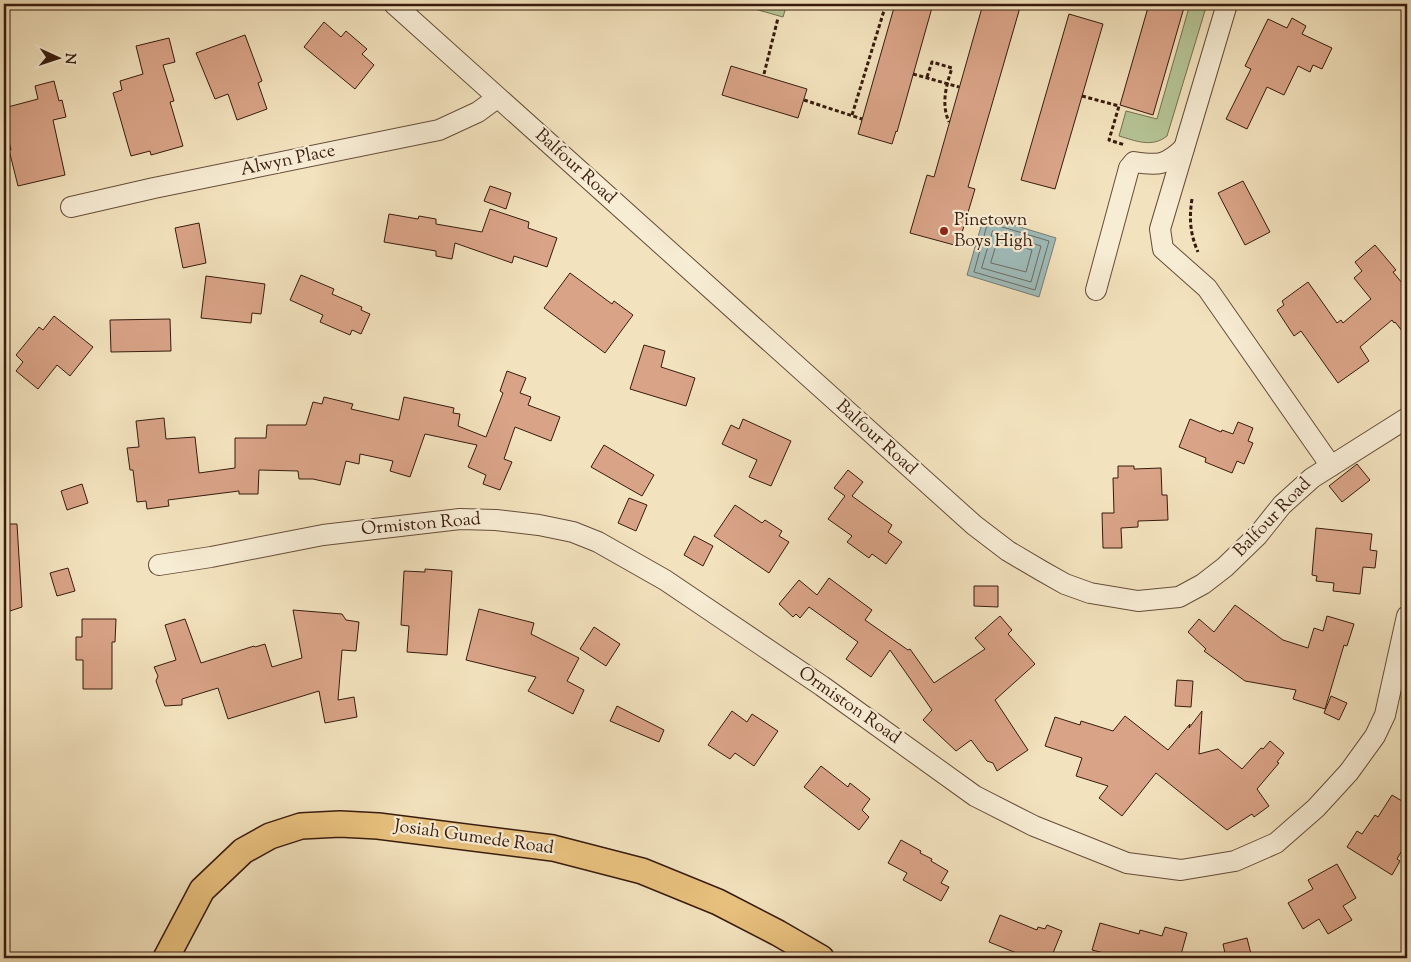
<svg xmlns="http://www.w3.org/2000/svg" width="1411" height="962" viewBox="0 0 1411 962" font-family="'Sorts Mill Goudy',serif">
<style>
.green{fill:#b5c495;stroke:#767051}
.water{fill:#9fbcbb;stroke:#767c75}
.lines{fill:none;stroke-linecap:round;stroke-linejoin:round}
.shore{stroke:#6c6c64;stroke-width:1}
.building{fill:#d9a387;stroke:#381b0d}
.minor-casing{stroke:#664d39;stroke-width:22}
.major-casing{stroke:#381b0d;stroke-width:28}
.path{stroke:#381b0d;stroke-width:3;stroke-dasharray:4 2.5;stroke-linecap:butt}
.minor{stroke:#f7ecd4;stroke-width:20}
.major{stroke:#e9c17e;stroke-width:25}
.poi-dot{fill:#8f2418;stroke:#f7ecd4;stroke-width:2}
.labels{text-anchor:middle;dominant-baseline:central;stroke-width:4.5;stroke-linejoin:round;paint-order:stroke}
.street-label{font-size:18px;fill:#381b0d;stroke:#f7ecd4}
.poi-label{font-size:18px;fill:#381b0d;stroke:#f7ecd4;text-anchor:start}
</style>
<rect width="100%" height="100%" fill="#f2e2bd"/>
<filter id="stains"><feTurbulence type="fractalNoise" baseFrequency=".004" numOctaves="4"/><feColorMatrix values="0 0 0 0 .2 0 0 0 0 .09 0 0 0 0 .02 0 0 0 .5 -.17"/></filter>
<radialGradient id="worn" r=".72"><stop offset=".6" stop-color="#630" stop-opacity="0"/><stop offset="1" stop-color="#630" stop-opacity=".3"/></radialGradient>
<g class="green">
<polygon points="737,4 787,4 783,17"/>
<path d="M1190 4H1207L1167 136C1152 148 1136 141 1119 136L1126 111 1157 119Z"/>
</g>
<polygon class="water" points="984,216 1056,238 1039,297 967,275"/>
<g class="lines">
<g class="shore">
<polygon points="989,223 1049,241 1035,290 974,272 987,225"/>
<polygon points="993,231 1041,246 1031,282 982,268"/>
<polygon points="998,240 1032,250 1026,272 991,263"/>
</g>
</g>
<g class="building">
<polygon points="895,4 933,4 897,132 896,131 892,144 858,134"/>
<polygon points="983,4 1021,4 968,187 975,189 958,246 910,233 927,175 934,177"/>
<polygon points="1149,4 1185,4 1153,115 1120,105"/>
<polygon points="1069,14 1103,24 1055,189 1021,180"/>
<polygon points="1292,18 1306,26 1302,34 1332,48 1322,69 1313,65 1310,72 1298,66 1284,95 1267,87 1247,129 1226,119 1251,69 1245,66 1268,19 1287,28"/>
<polygon points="324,22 341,37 346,31 367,49 362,54 374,65 355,89 304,47"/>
<polygon points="245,35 262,81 258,83 267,109 237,120 228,94 215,99 196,53"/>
<polygon points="169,38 175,62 163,65 174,101 170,102 183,146 151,155 150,151 131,156 113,93 122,90 120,81 143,74 136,46"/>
<polygon points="731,66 807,89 798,118 722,95"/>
<polygon points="54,81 59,101 62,100 66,117 53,120 65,175 18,186 9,150 11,150 4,120 4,108 38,99 35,86"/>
<polygon points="1243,181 1270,232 1245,245 1218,193"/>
<polygon points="490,186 511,193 506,209 484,201"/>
<polygon points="490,209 529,222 528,228 557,238 547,267 514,256 512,263 455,243 452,259 436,256 436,251 384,242 389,214 418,219 419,216 436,219 436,224 482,232"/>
<polygon points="199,223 206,263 183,268 175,228"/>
<polygon points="1375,245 1396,270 1393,272 1407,289 1407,337 1395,322 1394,323 1392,320 1360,347 1369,361 1338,383 1301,331 1294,336 1277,310 1284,305 1282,301 1308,282 1337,323 1341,320 1343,323 1371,299 1354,278 1362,271 1355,262"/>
<polygon points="570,273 612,304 614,301 633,315 605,353 544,308"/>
<polygon points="301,275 334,289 332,294 362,307 361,310 370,314 361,334 352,330 350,335 320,322 323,315 290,300"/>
<polygon points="206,276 265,284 261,314 252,313 251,323 201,318"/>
<polygon points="54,316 93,347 70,376 57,365 38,389 16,371 23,362 16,355 39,327 43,330"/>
<polygon points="170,319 171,351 111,352 110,320"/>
<polygon points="644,345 665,351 661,367 695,378 686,406 630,389"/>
<polygon points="507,371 526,378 520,393 531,397 528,405 560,417 551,441 515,427 504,459 512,462 500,490 483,484 486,475 468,467 477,445 425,434 410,477 390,471 393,461 360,454 359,464 346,461 340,485 313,479 299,479 298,471 259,470 258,494 239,494 239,491 168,500 169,506 147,509 146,501 137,502 133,470 130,470 127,448 139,447 136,421 164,418 166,439 195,437 199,473 235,468 235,438 266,438 267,425 306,425 313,402 322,404 324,397 353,404 351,409 399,420 404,397 454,408 453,413 460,414 458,426 486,437 503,393 500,391"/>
<polygon points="743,419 791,441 771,486 749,477 757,460 722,444 731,425 739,429"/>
<polygon points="1190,419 1221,432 1222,430 1233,434 1238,422 1253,428 1248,441 1253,443 1244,464 1237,461 1232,473 1205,462 1206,458 1179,447"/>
<polygon points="604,445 654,475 642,496 591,467"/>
<polygon points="1357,464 1370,480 1342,502 1329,486"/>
<polygon points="1118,466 1134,466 1134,469 1161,468 1162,495 1167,495 1168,520 1138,521 1138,527 1121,528 1122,548 1103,548 1102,513 1114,513 1113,478 1118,478"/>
<polygon points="848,470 863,482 852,496 892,525 888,532 902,542 886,564 872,554 869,558 847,542 852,536 828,519 845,496 834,488"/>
<polygon points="82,484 88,503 67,510 61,491"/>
<polygon points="629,498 647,505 636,531 618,523"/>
<polygon points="735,505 762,523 765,520 782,531 779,536 789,542 769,573 714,536"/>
<polygon points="4,524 17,524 22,607 4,613"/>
<polygon points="1316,528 1372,534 1370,550 1377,551 1375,568 1363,567 1360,594 1333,591 1334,583 1316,581 1317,576 1312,575"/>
<polygon points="694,536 713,546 703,566 684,555"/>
<polygon points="68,568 75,591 57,596 50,573"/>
<polygon points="425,569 452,571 447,655 407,652 409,626 401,625 404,571 425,572"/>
<polygon points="829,578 872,610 865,620 908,650 910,649 934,683 985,649 975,638 1000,616 1012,630 1008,634 1035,664 995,700 1028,750 997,771 993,763 987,761 971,740 956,751 923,720 932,710 890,650 871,677 846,659 858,642 809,607 800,618 796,614 793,617 779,604 799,580 817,595"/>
<polygon points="974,586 998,586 998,607 974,606"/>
<polygon points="1235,605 1283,640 1308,648 1314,628 1323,631 1327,616 1354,624 1347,646 1344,645 1325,709 1293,699 1296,690 1245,681 1204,651 1206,649 1188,632 1199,619 1214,632"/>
<polygon points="479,609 534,623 531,634 579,658 567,681 584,690 573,714 528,691 536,677 466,660"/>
<polygon points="293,610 342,614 346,620 359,622 356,651 342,650 338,700 354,697 357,717 325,723 319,691 228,719 218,688 182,699 182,705 165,706 156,681 158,676 154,667 176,660 165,625 185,619 201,663 254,646 255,647 265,644 272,667 302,658"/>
<polygon points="82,619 116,619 115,642 112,642 112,689 83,689 83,660 76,660 76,637 82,637"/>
<polygon points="594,627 620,644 606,666 580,649"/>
<polygon points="1177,680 1193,681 1191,707 1175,706"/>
<polygon points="1331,696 1347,703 1339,720 1324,713"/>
<polygon points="617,706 664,730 659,742 610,721"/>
<polygon points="732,711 747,722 752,714 778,731 754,766 735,753 730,759 708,745"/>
<polygon points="1202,711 1199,754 1218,749 1242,769 1261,748 1263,749 1270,741 1284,753 1277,762 1279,763 1257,789 1269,806 1254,817 1252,814 1227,830 1156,773 1122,816 1099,798 1108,786 1076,776 1082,758 1045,746 1055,717 1080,725 1081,721 1113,731 1125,716 1168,750 1190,724 1189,728"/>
<polygon points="821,766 848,787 850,783 870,799 862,810 869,817 859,830 804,787"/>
<polygon points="1392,795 1407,804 1407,842 1397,859 1400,861 1392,875 1347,847 1357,831 1362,834 1375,815 1378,817"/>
<polygon points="901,840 921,851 920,853 932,859 931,861 948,871 941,883 949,887 941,901 903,880 907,873 888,863"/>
<polygon points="1337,864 1356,898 1343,906 1352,920 1328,934 1319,919 1303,929 1288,903 1313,889 1308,880"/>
<polygon points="1000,915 1037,930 1038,927 1045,929 1047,925 1062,931 1051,958 1029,958 989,942"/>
<polygon points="1100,923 1139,934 1140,930 1162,936 1165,927 1187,933 1180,958 1124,958 1092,950"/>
<polygon points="1247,938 1252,958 1226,958 1223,944"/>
</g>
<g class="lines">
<g class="minor-casing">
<g id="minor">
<polyline points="394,4 974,525 1008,551 1042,571 1065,584 1090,593 1138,601 1179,597 1203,584 1225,567 1258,535 1282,505 1312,478 1407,418"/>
<polyline points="1227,4 1160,229 1163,249 1207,288 1331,466"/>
<polyline points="71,207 154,188 439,130 478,112 497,98"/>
<path d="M1096 290 1129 168 1134 162C1159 166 1166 165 1184 148"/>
<polyline points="159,565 211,557 323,535 460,519 496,520 539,525 573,532 598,542 665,580 822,686 975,796 1034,826 1127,863 1181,870 1235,861 1276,843 1316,808 1349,772 1375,736 1385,715 1407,616"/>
</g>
</g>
<g class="major-casing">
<polyline id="major" points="166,958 202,890 243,851 270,836 301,826 340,824 378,826 553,848 642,871 718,902 778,933 821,958"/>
</g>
<g class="path">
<polyline points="764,74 778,18"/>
<polyline points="913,74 959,87"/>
<path d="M927 77 932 62 952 68C946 86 941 104 949 122"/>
<polyline points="1082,96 1119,106 1109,140 1125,145"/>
<polyline points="804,100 862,119"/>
<polyline points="852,115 886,4"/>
<path d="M1192 199C1189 218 1190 234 1198 252"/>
</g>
<use href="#minor" class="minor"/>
<use href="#major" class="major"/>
</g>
<circle class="poi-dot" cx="944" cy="231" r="5"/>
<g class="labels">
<g class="street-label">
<text transform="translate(288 161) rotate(-12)">Alwyn Place</text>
<text transform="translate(575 167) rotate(42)">Balfour Road</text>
<text transform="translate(876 438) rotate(42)">Balfour Road</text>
<text transform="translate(1273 518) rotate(-46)">Balfour Road</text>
<text transform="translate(421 525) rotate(-5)">Ormiston Road</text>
<text transform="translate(849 706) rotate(35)">Ormiston Road</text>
<text transform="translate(474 838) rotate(8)">Josiah Gumede Road</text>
</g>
<g class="poi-label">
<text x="954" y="221">Pinetown<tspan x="954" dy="21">Boys High</tspan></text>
</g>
</g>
<rect width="1411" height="962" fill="none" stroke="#f2e2bd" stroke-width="20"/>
<rect x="5" y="5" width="1401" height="952" fill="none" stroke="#381b0d" stroke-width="2.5"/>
<rect x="10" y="10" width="1391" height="942" fill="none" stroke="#381b0d"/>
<g transform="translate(58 58) rotate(93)" stroke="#f7ecd4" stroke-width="4" paint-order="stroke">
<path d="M0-4L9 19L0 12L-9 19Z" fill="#381b0d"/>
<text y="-8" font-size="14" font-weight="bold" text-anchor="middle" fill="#381b0d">N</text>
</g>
<rect width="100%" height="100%" filter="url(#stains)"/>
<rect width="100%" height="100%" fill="url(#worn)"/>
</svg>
